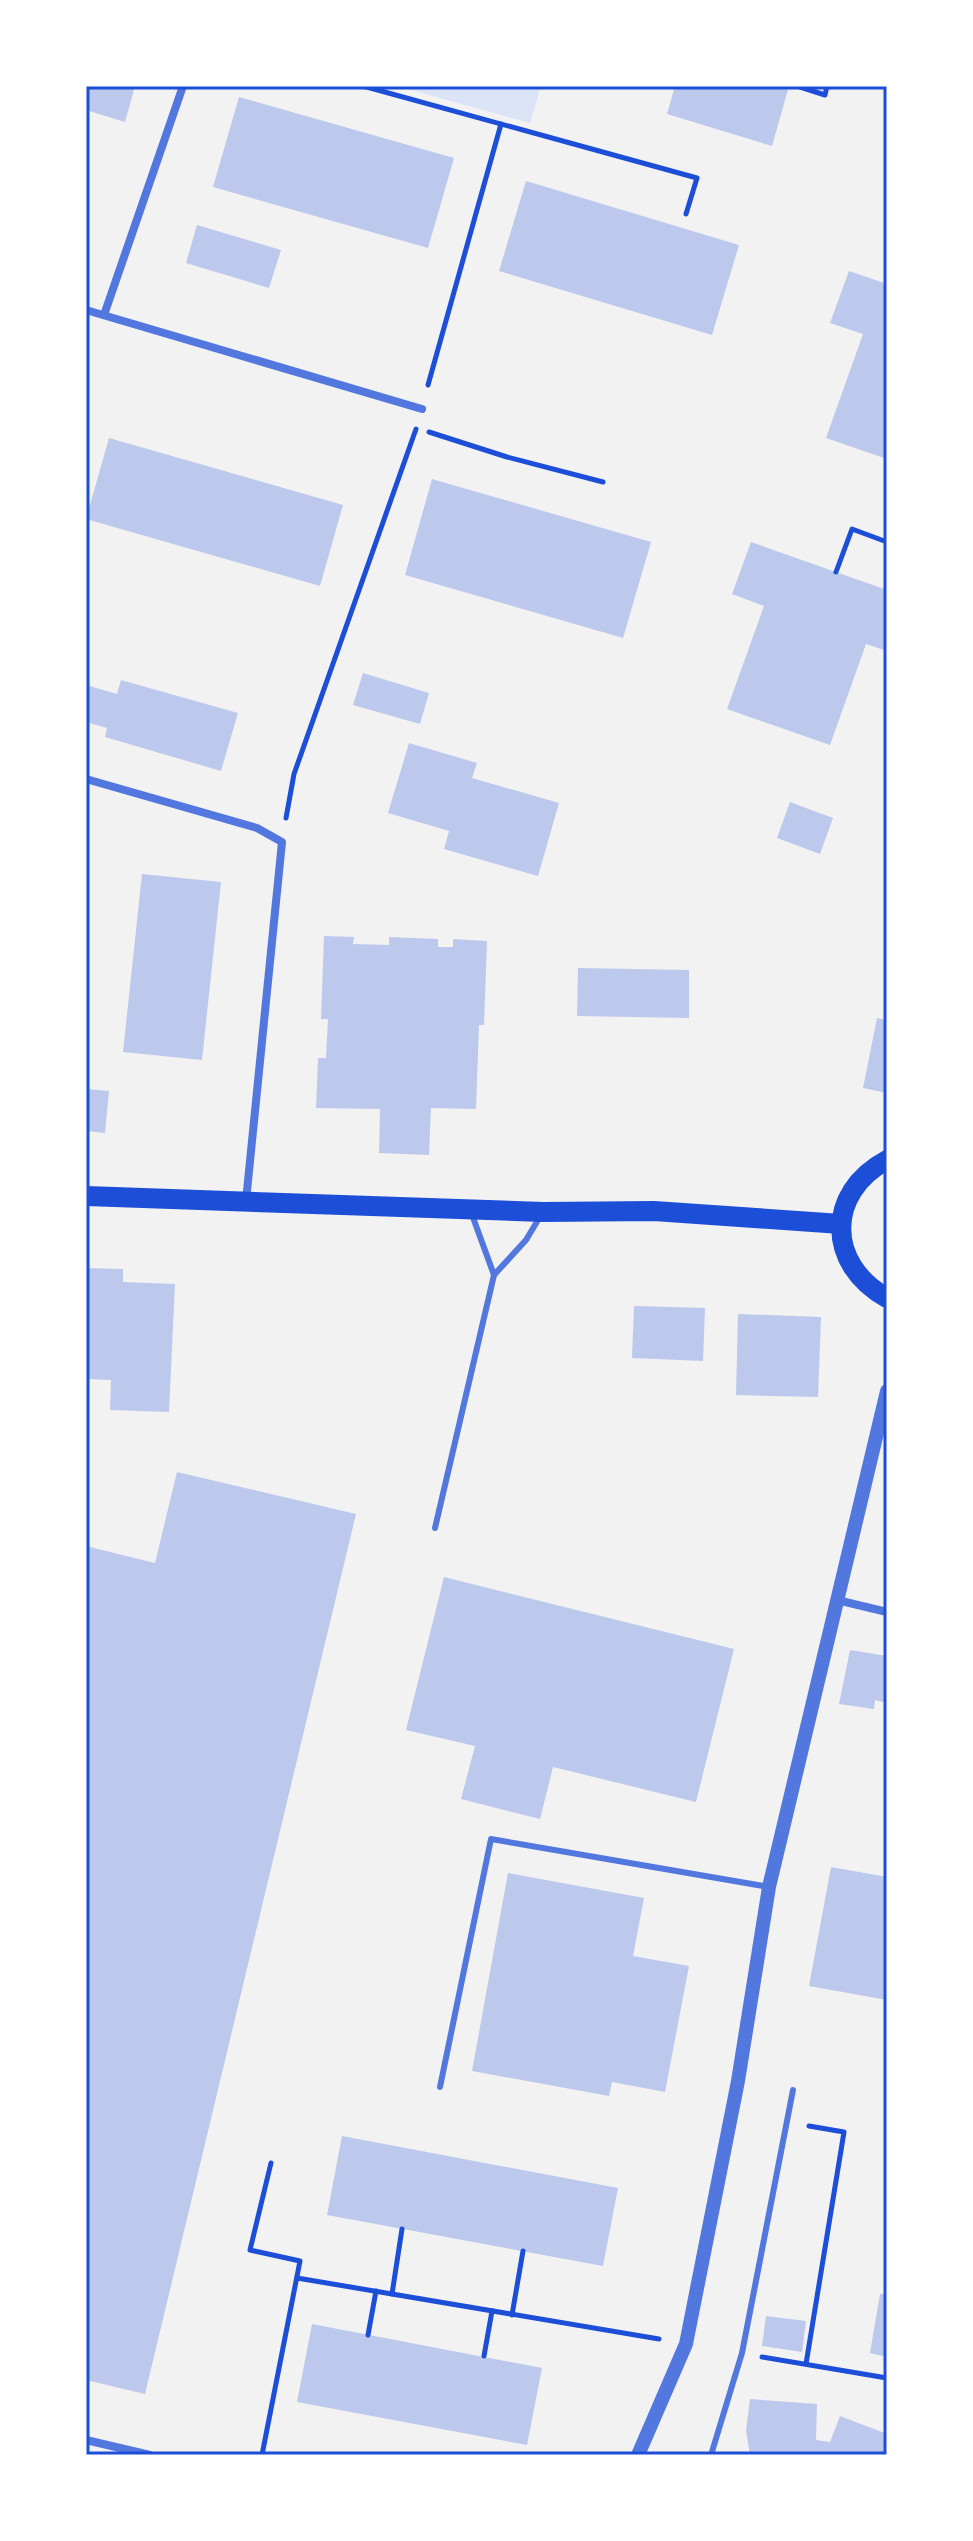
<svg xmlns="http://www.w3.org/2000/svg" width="973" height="2541" viewBox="0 0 973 2541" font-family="Lato,sans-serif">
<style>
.green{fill:#dbe4f7}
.building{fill:#bdc9ec}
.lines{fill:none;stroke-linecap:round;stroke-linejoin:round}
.path{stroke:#1d4ed8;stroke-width:5}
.service{stroke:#5277de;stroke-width:6}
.minor{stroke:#5277de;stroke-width:8}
.tertiary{stroke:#5277de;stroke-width:14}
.primary{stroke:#1d4ed8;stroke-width:20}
.neatline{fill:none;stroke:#1d4ed8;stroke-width:3}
</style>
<rect width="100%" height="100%" fill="#f2f2f2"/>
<polygon class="green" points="397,86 541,86 530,123"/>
<g class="building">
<polygon points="86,86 135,86 125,122 86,110"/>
<polygon points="675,86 789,86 772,146 667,114"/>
<polygon points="239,97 454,158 428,248 213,187"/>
<polygon points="526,181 739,245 712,335 499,271"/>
<polygon points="197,225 281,250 269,288 186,263"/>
<polygon points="849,271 887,284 887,459 826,438 863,334 830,323"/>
<polygon points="109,438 343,505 320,586 86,519"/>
<polygon points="432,479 651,542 623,638 405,575"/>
<polygon points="751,542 887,590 887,651 866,644 830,745 727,709 764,606 732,594"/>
<polygon points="363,673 429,693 420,724 353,705"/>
<polygon points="121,680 238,713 221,771 105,737 107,728 86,722 86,685 117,694"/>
<polygon points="409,743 477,763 472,778 559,803 538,876 444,849 449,831 388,813"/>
<polygon points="790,802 833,818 820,854 777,838"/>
<polygon points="142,874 221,882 202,1060 123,1052"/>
<polygon points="324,936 354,937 353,944 389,945 389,937 438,939 438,947 453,947 453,939 487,941 484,1025 479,1025 476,1109 431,1108 429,1155 379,1153 380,1109 316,1108 318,1058 326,1058 328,1019 321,1019"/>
<polygon points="578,968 689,970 689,1018 577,1016"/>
<polygon points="877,1018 887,1020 887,1093 863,1088"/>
<polygon points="86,1089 109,1091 105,1133 86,1131"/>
<polygon points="86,1268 123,1269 123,1282 175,1284 169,1412 110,1410 111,1380 86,1379"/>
<polygon points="634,1306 705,1308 703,1361 632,1358"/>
<polygon points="738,1314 821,1317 818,1397 736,1395"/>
<polygon points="177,1472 356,1514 145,2394 86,2380 86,1546 155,1563"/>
<polygon points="444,1577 734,1649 696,1802 553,1767 540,1819 461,1799 475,1746 406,1730"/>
<polygon points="850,1650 887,1656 887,1703 875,1700 874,1709 839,1704"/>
<polygon points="831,1867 887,1877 887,2000 809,1986"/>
<polygon points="508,1873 644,1898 633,1956 689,1966 665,2092 612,2082 609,2096 472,2071"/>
<polygon points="342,2136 618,2188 603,2266 327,2215"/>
<polygon points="880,2294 887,2294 887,2357 870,2353"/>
<polygon points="766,2316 806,2321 802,2352 762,2346"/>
<polygon points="312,2324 542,2368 527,2445 297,2402"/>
<polygon points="750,2399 817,2404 816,2440 830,2442 840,2416 887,2434 887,2455 750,2455 746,2430"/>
</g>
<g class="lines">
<g class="path">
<polyline points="363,86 697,178 686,214"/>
<polyline points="797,86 825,95 827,86"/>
<polyline points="428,385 501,124"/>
<polyline points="429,432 507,457 603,482"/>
<polyline points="836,572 852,529 887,542"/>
<polyline points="286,818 294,774 416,429"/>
<polyline points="297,2278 659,2339"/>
<polyline points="392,2294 402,2229"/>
<polyline points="512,2315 523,2251"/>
<polyline points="368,2335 376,2291"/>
<polyline points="484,2356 492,2311"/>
<polyline points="762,2357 887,2378"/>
<polyline points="806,2364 844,2132 809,2126"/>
<polyline points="262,2455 300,2261 250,2250 271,2163"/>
</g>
<g class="service">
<polyline points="471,1212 494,1275"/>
<polyline points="435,1528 494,1275 526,1240 541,1215"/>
<polyline points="440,2087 491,1839 769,1887"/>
<polyline points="711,2455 742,2353 793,2090"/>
</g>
<g class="minor">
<polyline points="86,310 422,409"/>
<polyline points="104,315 183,86"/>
<polyline points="86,779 257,828 282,842 246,1201"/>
<polyline points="837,1600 887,1612"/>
<polyline points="86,2440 150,2455"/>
</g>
<polyline class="tertiary" points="638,2455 686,2344 738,2081 769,1887 887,1391"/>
<g class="primary">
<path d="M887 1160C825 1193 827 1265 887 1298"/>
<polyline points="86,1196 543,1212 654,1211 841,1224"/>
</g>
</g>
<rect width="973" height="2541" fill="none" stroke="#ffffff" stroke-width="176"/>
<rect x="88" y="88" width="797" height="2365" class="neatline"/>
</svg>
